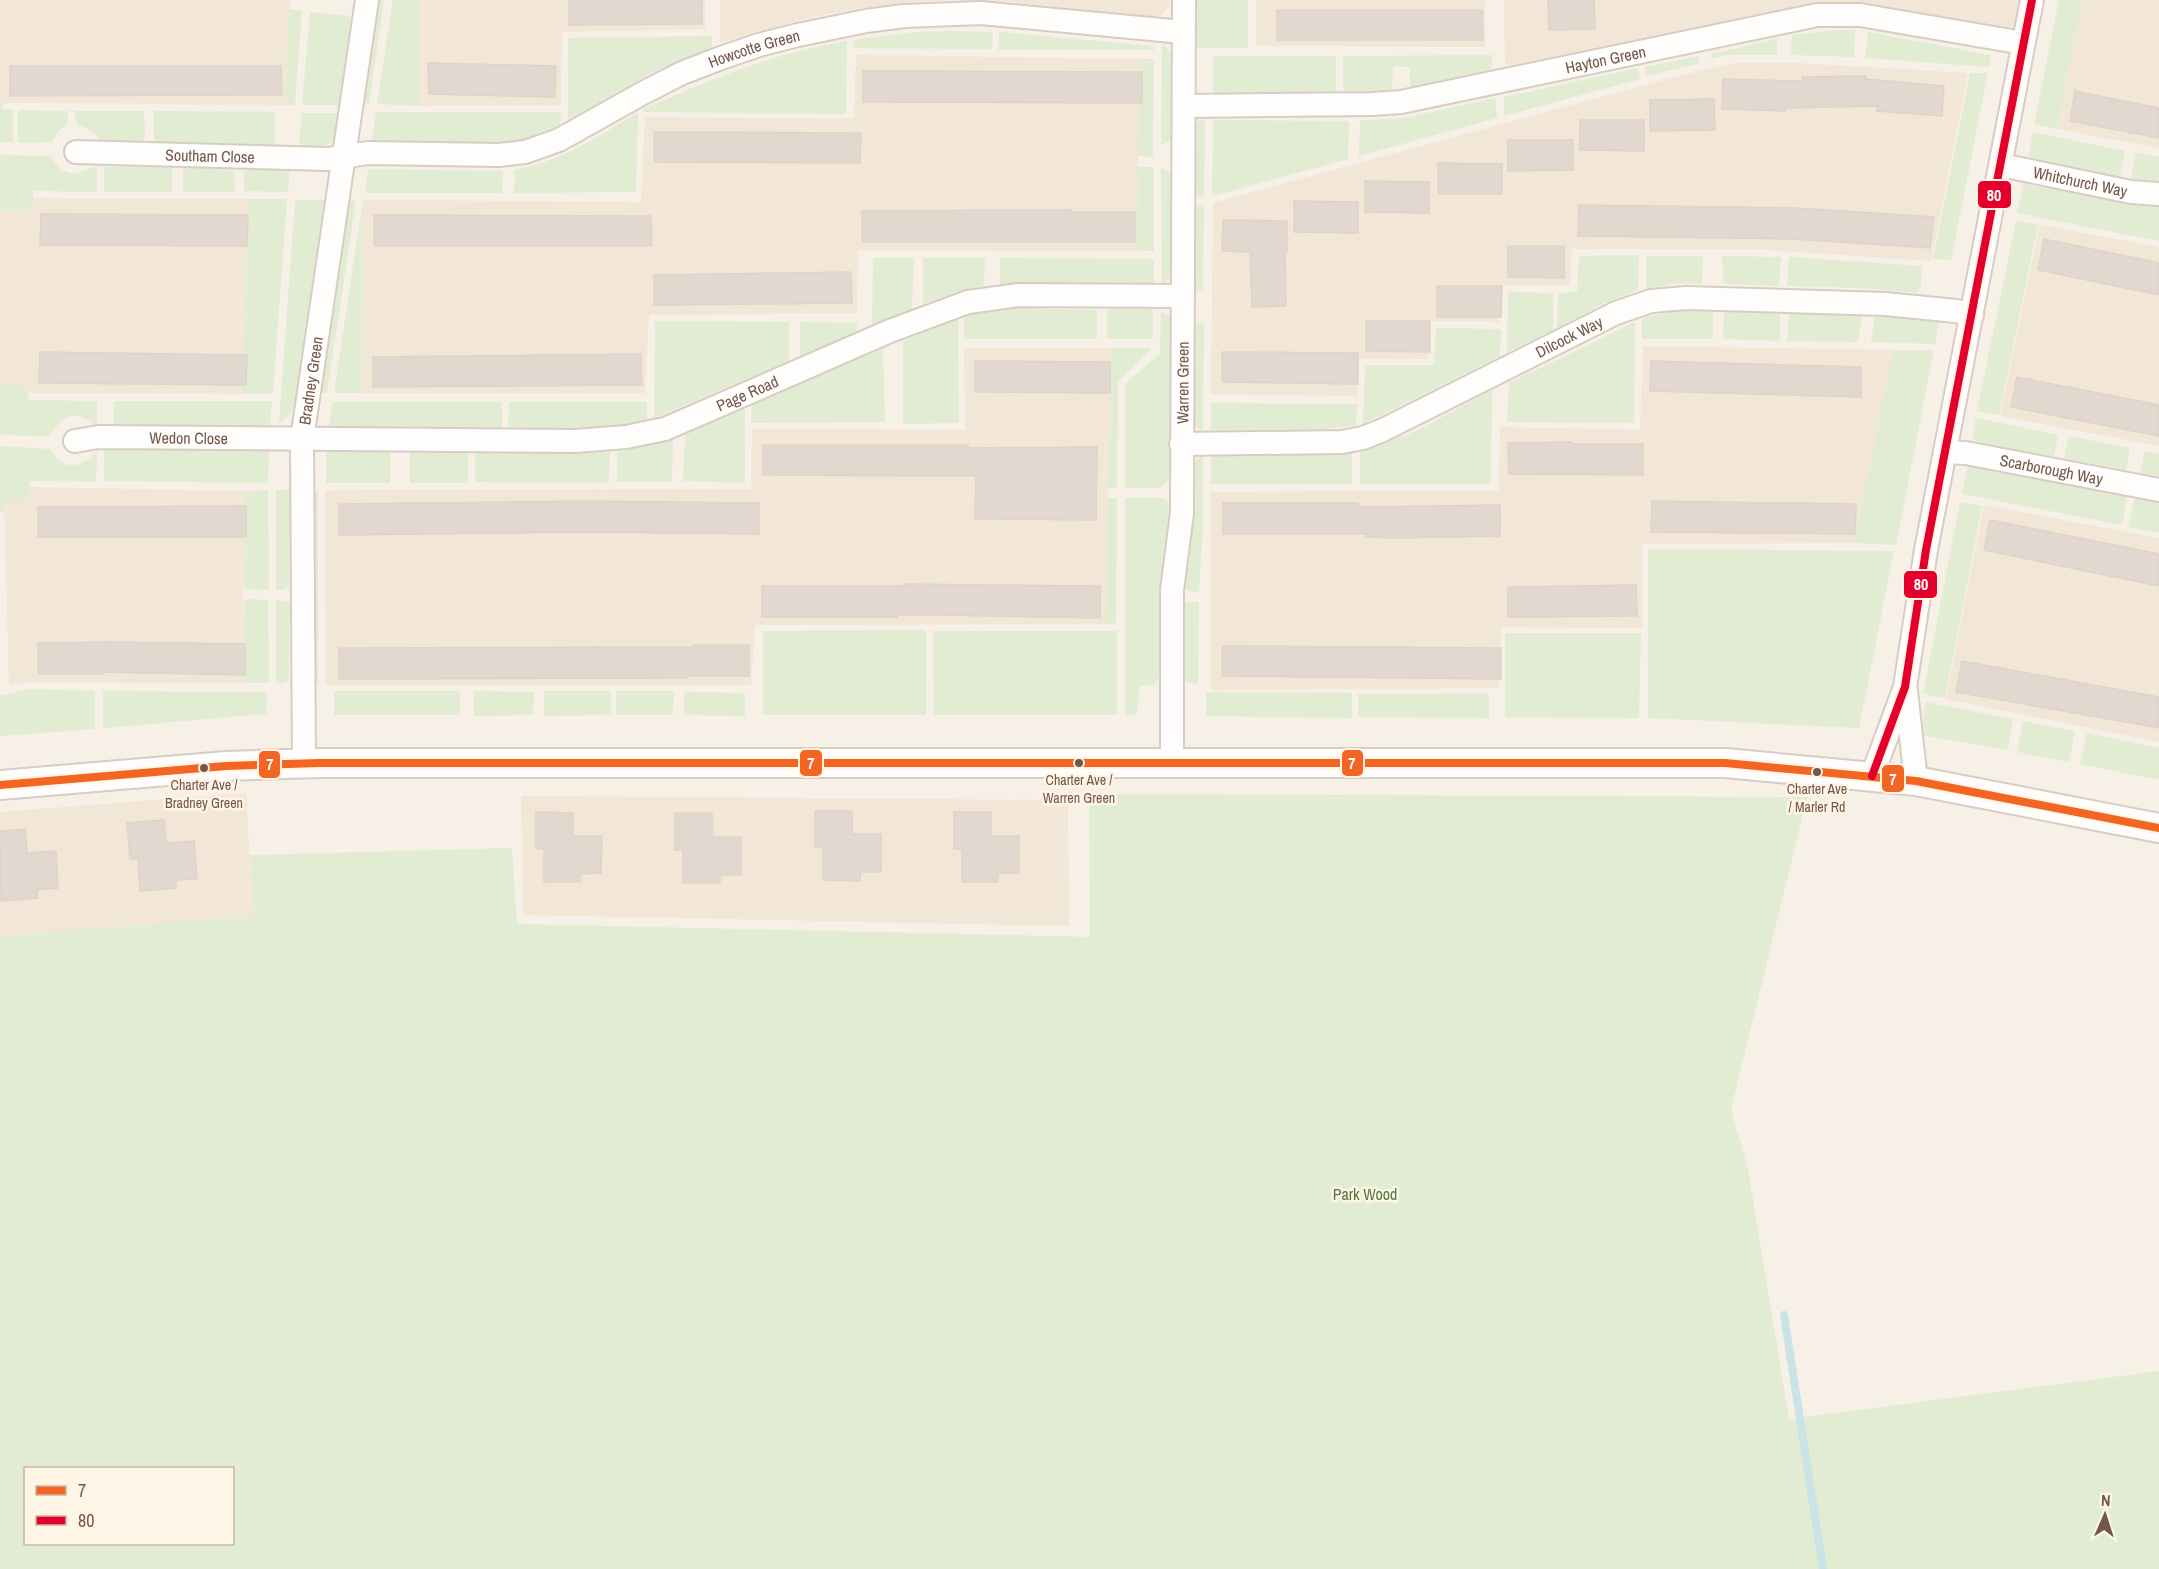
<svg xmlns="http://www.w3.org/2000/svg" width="2159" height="1569" viewBox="0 0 2159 1569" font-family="'Archivo Narrow',sans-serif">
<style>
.residential{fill:#f2e6d7}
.green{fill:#e2ecd2;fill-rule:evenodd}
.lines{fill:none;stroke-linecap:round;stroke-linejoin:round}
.stream{stroke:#c9e3e6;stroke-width:8}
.building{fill:#e2d8cf;stroke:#dfd3c9;stroke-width:1.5}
.minor-casing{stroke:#d7cdc5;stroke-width:26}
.tertiary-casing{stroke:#d7cdc5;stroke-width:32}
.minor{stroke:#fefdfb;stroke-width:22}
.tertiary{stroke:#fefdfb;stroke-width:28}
.bus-1-casing{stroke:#fff5e7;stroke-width:12}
.bus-2-casing{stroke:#fff5e7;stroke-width:12}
.bus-1{stroke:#f26522;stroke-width:8}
.bus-2{stroke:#e4002b;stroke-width:8}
.bus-dot{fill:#735748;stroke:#fff5e7;stroke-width:2}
.labels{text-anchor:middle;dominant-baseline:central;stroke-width:5;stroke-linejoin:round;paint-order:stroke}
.bus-label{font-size:14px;fill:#735748;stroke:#fff5e7}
.street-label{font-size:16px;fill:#735748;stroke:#fff5e7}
.park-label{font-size:16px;fill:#517840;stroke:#fff5e7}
.line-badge{stroke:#fff5e7;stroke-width:2}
.badge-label{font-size:16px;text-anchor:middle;font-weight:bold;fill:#fff}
</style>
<rect width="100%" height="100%" fill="#f6f0e7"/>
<g class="residential">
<polygon points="0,0 290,0 285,105 0,103"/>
<polygon points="419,0 705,0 705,29 562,32 561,105 419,106"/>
<polygon points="720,0 1170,0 1170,5 1160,16 1155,18 1011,2 955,0 915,2 861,8 811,17 720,43"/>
<polygon points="1256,0 1485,0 1485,47 1256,46"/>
<polygon points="1504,0 2022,0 2016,31 1844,5 1505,66"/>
<polygon points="2082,0 2159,0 2159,148 2057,129"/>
<polygon points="856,55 1139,59 1137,251 858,250 857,313 649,315 645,393 362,393 363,200 641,202 645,117 854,119"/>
<polygon points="1734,63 1797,63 1968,73 1931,261 1753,249 1572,249 1570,286 1501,285 1499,322 1430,321 1428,359 1359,359 1357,396 1211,394 1213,203 1683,75"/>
<polygon points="33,198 247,199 243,394 28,393 20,385 0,385 0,211 32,210"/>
<polygon points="2040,225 2159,247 2159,446 2000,416"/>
<polygon points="1643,346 1893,350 1854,543 1642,544 1642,628 1501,627 1499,688 1211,690 1210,492 1499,490 1500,427 1640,430"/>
<polygon points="964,348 1111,348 1106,624 755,625 751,685 326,685 325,490 751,489 752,429 965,430"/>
<polygon points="30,487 245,491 242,683 28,682 9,685 4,500 29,501"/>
<polygon points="1984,505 2159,538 2159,742 1946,699"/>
<polygon points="246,793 253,916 0,936 0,812"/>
<polygon points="521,796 1068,800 1069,926 523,915"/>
</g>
<g class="green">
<polygon points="378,0 384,0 369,104 363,103"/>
<polygon points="393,0 419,0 419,106 377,104"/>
<polygon points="1195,0 1248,0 1248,48 1194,48"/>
<polygon points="2059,0 2082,0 2057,129 2034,124"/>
<polygon points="289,9 302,11 295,105 285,105"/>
<polygon points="310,12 348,16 353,22 340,105 302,105"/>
<polygon points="1836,30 1855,30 1854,57 1791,55 1792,35"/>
<polygon points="946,31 993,32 992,49 853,48 854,40 916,32"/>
<polygon points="999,32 1154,46 1154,50 998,50"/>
<polygon points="1868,32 1991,55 1989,67 1865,58"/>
<polygon points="712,36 712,47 651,73 568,120 568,38"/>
<polygon points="1777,39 1777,55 1726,55 1711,59 1711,54"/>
<path d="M847 41 846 114 644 112V109C711 79 774 53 847 41Z"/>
<polygon points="1162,44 1170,51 1171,57 1171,140 1161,145"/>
<polygon points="1492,55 1491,74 1410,90 1410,67 1393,67 1392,93 1343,96 1343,56"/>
<rect x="1213" y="56" width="123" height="40"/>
<polygon points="1699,56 1700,63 1647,76 1645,67"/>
<polygon points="1139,59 1154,59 1153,157 1138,156"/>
<polygon points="1638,68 1640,79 1504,116 1504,97"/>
<polygon points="1970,73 1988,73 1951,260 1933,259"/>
<polygon points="1495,98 1497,118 1359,156 1360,120 1404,118"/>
<polygon points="0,103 3,103 3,109 13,109 13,142 0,142"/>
<polygon points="18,110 68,111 67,125 58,131 52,142 18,143"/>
<polygon points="74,111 144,111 145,138 140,144 102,142 93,132 77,124"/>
<polygon points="154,111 275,112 275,141 272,146 158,144 154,139"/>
<polygon points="376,112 561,112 560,125 520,141 494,143 372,140"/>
<path d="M638 112 636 192 514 193 515 170C560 161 599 137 638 112Z"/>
<path d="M302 113H339C334 147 334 147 299 146Z"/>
<polygon points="1205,116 1204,197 1194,197 1194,129 1196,123"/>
<polygon points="1213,120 1349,121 1348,159 1212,196"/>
<polygon points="2033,132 2125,151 2119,178 2028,159"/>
<polygon points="2136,152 2159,157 2159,184 2131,180"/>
<path d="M0 155 51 156C58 170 68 177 84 171 89 169 92 167 97 167V192L33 191V210L0 211Z"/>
<rect x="104" y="167" width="68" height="25"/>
<polygon points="188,167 230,168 234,172 235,192 183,192 183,169"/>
<polygon points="1138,167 1154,167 1154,251 1137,251"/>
<polygon points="1161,167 1171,173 1171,274 1169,279 1162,284"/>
<polygon points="248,168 290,169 288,192 244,191 244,172"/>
<polygon points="368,169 503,171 502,193 365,193"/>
<polygon points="2023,184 2124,202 2159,205 2159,241 2017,213"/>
<polygon points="247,199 287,199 273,394 243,394"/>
<polygon points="295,200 326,200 297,403 287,417 279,423"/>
<polygon points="363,200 362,393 334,393"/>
<polygon points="350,201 356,201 327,393 321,393"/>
<polygon points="1193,205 1204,205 1203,291 1193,291"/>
<polygon points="2016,221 2038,225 1999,415 1977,411"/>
<polygon points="1639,255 1638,290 1602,304 1557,328 1558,293 1577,292 1579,256"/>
<polygon points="1646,256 1703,256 1702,284 1677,283 1646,289"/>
<polygon points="1722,256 1781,257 1779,286 1724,284"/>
<polygon points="1789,257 1922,266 1921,286 1916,293 1862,288 1787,286"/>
<polygon points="873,258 914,258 912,310 872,326"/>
<polygon points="923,258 985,258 984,286 963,290 923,304"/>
<polygon points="1000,258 1154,259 1154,285 1000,284"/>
<polygon points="1508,292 1553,293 1553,330 1507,352"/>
<polygon points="1013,308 1097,310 1097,339 964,339 964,315"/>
<rect x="1107" y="309" width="46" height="30"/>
<polygon points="1161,311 1169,316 1171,322 1172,477 1159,488 1125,488 1125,387 1127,382 1160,354"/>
<polygon points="1675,311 1713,312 1713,339 1642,339 1642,318"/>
<polygon points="1724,312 1780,312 1780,341 1723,339"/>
<polygon points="1789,313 1862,315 1858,342 1787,341"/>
<polygon points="1875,315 1939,322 1935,344 1871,342"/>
<polygon points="958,317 959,423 903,424 903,341"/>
<polygon points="655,321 789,322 789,361 654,418"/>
<polygon points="800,322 857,323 857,332 800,356"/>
<polygon points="1635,322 1634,423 1507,422 1509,383"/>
<polygon points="1194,323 1204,323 1203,432 1195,426 1193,421"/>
<polygon points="1436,328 1501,329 1500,356 1363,424 1365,365 1434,365"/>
<polygon points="1111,348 1152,348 1118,382 1117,488 1108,488"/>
<polygon points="883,349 885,422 751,423 752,404"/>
<polygon points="1893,350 1934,350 1896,545 1854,543"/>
<path d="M0 373V385H20L28 393 29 400 97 401V425C91 424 89 421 84 418 64 410 59 426 48 436L0 435Z"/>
<polygon points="1492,390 1491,484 1360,484 1360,452 1416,431"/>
<polygon points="114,401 272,401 270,426 114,425"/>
<polygon points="333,402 502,402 502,428 329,427"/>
<polygon points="509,402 647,402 647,420 618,427 508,429"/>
<polygon points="1211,403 1357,404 1356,426 1326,429 1211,430"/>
<polygon points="745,407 745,483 683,481 685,433"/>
<polygon points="1976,418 2058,435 2054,457 1980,442 1972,438"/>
<polygon points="673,436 672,482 617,482 617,452 647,445"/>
<polygon points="2069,436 2130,448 2126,470 2064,458"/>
<path d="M0 446 50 449C63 472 80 468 97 452L96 482 30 481 29 501H4V512H0Z"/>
<polygon points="104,447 269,449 268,483 104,481"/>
<polygon points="2145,451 2159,454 2159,476 2140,473"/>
<rect x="326" y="452" width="64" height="31"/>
<polygon points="410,452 468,453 468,483 410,483"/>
<polygon points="475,452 610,452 609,483 475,482"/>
<polygon points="1352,453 1352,484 1211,484 1211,456 1340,455"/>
<polygon points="1203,456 1203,526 1199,593 1187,590 1184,584 1196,505 1195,465 1197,459"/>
<polygon points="1968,465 2127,497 2122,525 1962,494"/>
<polygon points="268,490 269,590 244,589 245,491"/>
<polygon points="276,490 290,490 289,586 283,590 276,590"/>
<polygon points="314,491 318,491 318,684 315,683 312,676"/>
<polygon points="2135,497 2159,502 2159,533 2128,527"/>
<polygon points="1108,498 1117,498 1116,623 1106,624"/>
<polygon points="1125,498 1163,498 1167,500 1171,510 1160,582 1160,677 1154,685 1140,686 1137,712 1135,715 1125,716"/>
<polygon points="1960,502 1982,506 1945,698 1923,694"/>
<polygon points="1648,549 1894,551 1859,728 1648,718"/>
<polygon points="244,599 268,600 269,683 242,683"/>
<polygon points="276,600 290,602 289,677 286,683 276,683"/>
<polygon points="1190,602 1199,602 1198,685 1187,682 1183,677 1183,604"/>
<polygon points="926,630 926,715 763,715 763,631"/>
<polygon points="933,631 1117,631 1117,715 934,715"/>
<polygon points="1505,633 1641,633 1639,718 1505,717"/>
<polygon points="30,689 95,691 95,729 0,736 0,696"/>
<polygon points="103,691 267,692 266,714 103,728"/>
<rect x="334" y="691" width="126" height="24"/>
<polygon points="474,691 534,692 533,715 474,716"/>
<polygon points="544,691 611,691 611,715 544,716"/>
<polygon points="616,691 674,691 673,715 616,715"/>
<polygon points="684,692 745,693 745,716 684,715"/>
<polygon points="1206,692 1352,693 1352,718 1206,716"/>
<polygon points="1358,694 1489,694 1489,718 1358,717"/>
<polygon points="1925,702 2013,719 2008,750 1921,735"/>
<polygon points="2023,721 2075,731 2069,762 2017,752"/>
<polygon points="2087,733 2159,748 2159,780 2080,764"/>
<path d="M1089 794 1807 797 1731 1110 1748 1169 1789 1419 2159 1371V1569H0V936L253 916 250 855 512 848 517 924 1090 937ZM26 1468H232V1544H26Z"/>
</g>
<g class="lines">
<polyline class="stream" points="1784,1315 1823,1569"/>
</g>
<g class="building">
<polygon points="569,0 702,0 702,24 569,25"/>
<polygon points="1548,0 1594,0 1595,29 1549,30"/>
<polygon points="1277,10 1482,10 1483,40 1277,40"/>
<polygon points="428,63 556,66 555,97 429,94"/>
<polygon points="10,66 281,66 282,95 10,96"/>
<polygon points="863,71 1142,72 1142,103 863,102"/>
<polygon points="1866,76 1866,79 1944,86 1942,116 1877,111 1878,106 1786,108 1786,111 1722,109 1723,79 1802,81 1802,77"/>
<polygon points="2075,91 2159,108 2159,138 2070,121"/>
<polygon points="1714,99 1715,130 1650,131 1650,100"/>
<polygon points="1580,120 1644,120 1644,151 1580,150"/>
<polygon points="654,132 861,133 860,163 654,162"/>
<polygon points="1508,140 1573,140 1573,170 1508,171"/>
<polygon points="1438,163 1502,164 1502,194 1438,194"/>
<polygon points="1365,181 1429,182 1429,213 1365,212"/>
<polygon points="1294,201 1358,202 1358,233 1294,232"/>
<polygon points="1579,205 1796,208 1934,217 1930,248 1793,239 1578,236"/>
<polygon points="1037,210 1071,210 1071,212 1135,212 1135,242 862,242 862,211"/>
<polygon points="41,214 248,215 247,246 40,245"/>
<polygon points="374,215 651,216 652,246 374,246"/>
<polygon points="1223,220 1287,221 1287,252 1285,252 1286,306 1252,307 1250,252 1222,251"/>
<polygon points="2044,239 2159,263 2159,295 2038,270"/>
<polygon points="1508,246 1564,246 1564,278 1508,277"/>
<polygon points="851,272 852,303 654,305 654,275"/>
<polygon points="1437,286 1502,286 1501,317 1437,317"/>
<polygon points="1366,321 1430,321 1430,352 1366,351"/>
<polygon points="40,352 247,355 246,385 39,383"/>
<polygon points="1222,352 1358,353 1358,384 1222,382"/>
<polygon points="641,354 642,385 373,387 373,357"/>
<polygon points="975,361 1110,362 1110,393 975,392"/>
<polygon points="1651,361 1861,367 1861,397 1650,391"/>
<polygon points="2017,377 2159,405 2159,436 2011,407"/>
<polygon points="1572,442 1572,444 1643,444 1643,475 1509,474 1508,443"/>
<polygon points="763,445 968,445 968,448 1097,447 1096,520 975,519 976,476 763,475"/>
<polygon points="584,501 759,503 759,534 585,532 339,535 339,504"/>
<polygon points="1652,501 1856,504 1855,534 1651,532"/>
<polygon points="1223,503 1358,503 1358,507 1500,505 1500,536 1398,538 1366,537 1366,534 1223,534"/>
<polygon points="246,506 246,537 38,537 38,507"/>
<polygon points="1990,520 2159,554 2159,586 1984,550"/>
<polygon points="904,584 1100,586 1100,618 936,615 897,615 897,617 762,617 762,586 904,586"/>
<polygon points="1636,585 1637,616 1508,617 1508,587"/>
<polygon points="110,642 245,644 245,675 102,672 102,674 38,674 38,643"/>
<polygon points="694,645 749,645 749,676 687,676 687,678 339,679 339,648 694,647"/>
<polygon points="1222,646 1501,648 1501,679 1222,676"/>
<polygon points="1962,661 2159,697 2159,728 1956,692"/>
<polygon points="815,811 852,811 852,834 881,834 881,872 860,872 860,881 823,880 823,847 815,847"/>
<polygon points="536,812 573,813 573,836 602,836 601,873 580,874 580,882 544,882 544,849 536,849"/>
<polygon points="954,812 991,812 991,836 1019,836 1019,873 998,873 998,882 962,882 962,849 954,849"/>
<polygon points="675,813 712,813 712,837 741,837 741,875 720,875 720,883 683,883 683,850 675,850"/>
<polygon points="164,820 166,843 194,841 197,879 176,880 176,888 140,891 138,858 130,859 127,823"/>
<polygon points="25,829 27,853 56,851 58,888 37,890 38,898 1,901 0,831"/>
</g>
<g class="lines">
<g class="minor-casing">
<g id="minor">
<path id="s1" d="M1184 106 1373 104 1401 102 1817 15H1860L2023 43"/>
<path id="s2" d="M76 152 328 159 368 153 499 155 525 152 559 140 643 93 682 73 721 58 759 45 798 35 866 21 904 16 981 13 1183 32"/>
<path id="s3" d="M2001 165 2131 192 2159 194"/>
<path id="s4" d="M75 441 98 437 575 441 626 437 665 429 890 331 968 302 1019 295 1183 296"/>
<path id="s5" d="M1181 444 1342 442 1363 438 1383 430 1616 313 1651 301 1686 298 1885 304 1956 311 1972 315"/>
<path id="s6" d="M1945 452 1966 453 2159 490"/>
<polyline points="1906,691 1916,781"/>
<path id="s7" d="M304 764 302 439 367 0"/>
<path id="s8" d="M1172 764V590L1182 513 1184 0"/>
<polyline points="1872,776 1905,687 1926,550 2032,0"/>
</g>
</g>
<g class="tertiary-casing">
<polyline id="tertiary" points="0,785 226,766 320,763 1725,763 1916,781 2159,828"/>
</g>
<use href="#minor" class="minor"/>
<use href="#tertiary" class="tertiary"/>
<g class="bus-1-casing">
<polyline id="bus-1" points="0,785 226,766 320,763 1725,763 1916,781 2159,828"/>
</g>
<g class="bus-2-casing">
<polyline id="bus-2" points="1872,776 1905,687 1926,550 2032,0"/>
</g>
<use href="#bus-1" class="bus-1"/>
<use href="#bus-2" class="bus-2"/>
</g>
<g class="bus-dot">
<circle cx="1079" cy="763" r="5"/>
<circle cx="204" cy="768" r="5"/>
<circle cx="1817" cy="772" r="5"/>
</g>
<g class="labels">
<g class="bus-label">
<text x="1079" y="780">Charter Ave /<tspan x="1079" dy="18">Warren Green</tspan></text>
<text x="204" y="785">Charter Ave /<tspan x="204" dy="18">Bradney Green</tspan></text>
<text x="1817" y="789">Charter Ave<tspan x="1817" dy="18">/ Marler Rd</tspan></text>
</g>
<g class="street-label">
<text stroke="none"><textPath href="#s2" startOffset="702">Howcotte Green</textPath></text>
<text stroke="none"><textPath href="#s1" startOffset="426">Hayton Green</textPath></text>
<text stroke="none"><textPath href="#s2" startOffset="134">Southam Close</textPath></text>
<text stroke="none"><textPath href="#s3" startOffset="81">Whitchurch Way</textPath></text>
<text stroke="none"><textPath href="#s5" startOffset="412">Dilcock Way</textPath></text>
<text stroke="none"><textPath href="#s7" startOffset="384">Bradney Green</textPath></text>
<text stroke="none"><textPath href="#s8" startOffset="382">Warren Green</textPath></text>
<text stroke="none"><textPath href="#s4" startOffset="681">Page Road</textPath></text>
<text stroke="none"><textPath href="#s4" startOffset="114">Wedon Close</textPath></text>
<text stroke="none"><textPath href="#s6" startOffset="108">Scarborough Way</textPath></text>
</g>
<g class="park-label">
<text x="1365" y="1194">Park Wood</text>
</g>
</g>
<g class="line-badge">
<rect x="1977" y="180" width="35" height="29" rx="6" fill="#e4002b"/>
<rect x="1903" y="570" width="35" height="29" rx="6" fill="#e4002b"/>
<rect x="799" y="749" width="24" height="28" rx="6" fill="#f26522"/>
<rect x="1341" y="749" width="23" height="28" rx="6" fill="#f26522"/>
<rect x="258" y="750" width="23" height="29" rx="6" fill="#f26522"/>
<rect x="1881" y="764" width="24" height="29" rx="6" fill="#f26522"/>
</g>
<g class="badge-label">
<text x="1994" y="201">80</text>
<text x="1921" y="590">80</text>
<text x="811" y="769">7</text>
<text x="1352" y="769">7</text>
<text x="270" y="770">7</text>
<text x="1893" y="785">7</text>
</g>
<rect x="24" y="1467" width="210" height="78" fill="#fff5e7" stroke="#c7b6a7" stroke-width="1.5"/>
<rect x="36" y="1486" width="30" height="9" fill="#f26522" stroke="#c7b6a7" stroke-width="1.5"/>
<text x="78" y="1497" font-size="18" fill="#735748">7</text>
<rect x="36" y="1516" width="30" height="9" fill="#e4002b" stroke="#c7b6a7" stroke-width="1.5"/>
<text x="78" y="1527" font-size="18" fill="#735748">80</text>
<g transform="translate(2105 1515) rotate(3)" stroke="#fff5e7" stroke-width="4.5" paint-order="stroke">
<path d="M0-4.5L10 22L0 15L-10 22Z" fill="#735748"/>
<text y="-9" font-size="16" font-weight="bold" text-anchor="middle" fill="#735748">N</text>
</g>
</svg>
